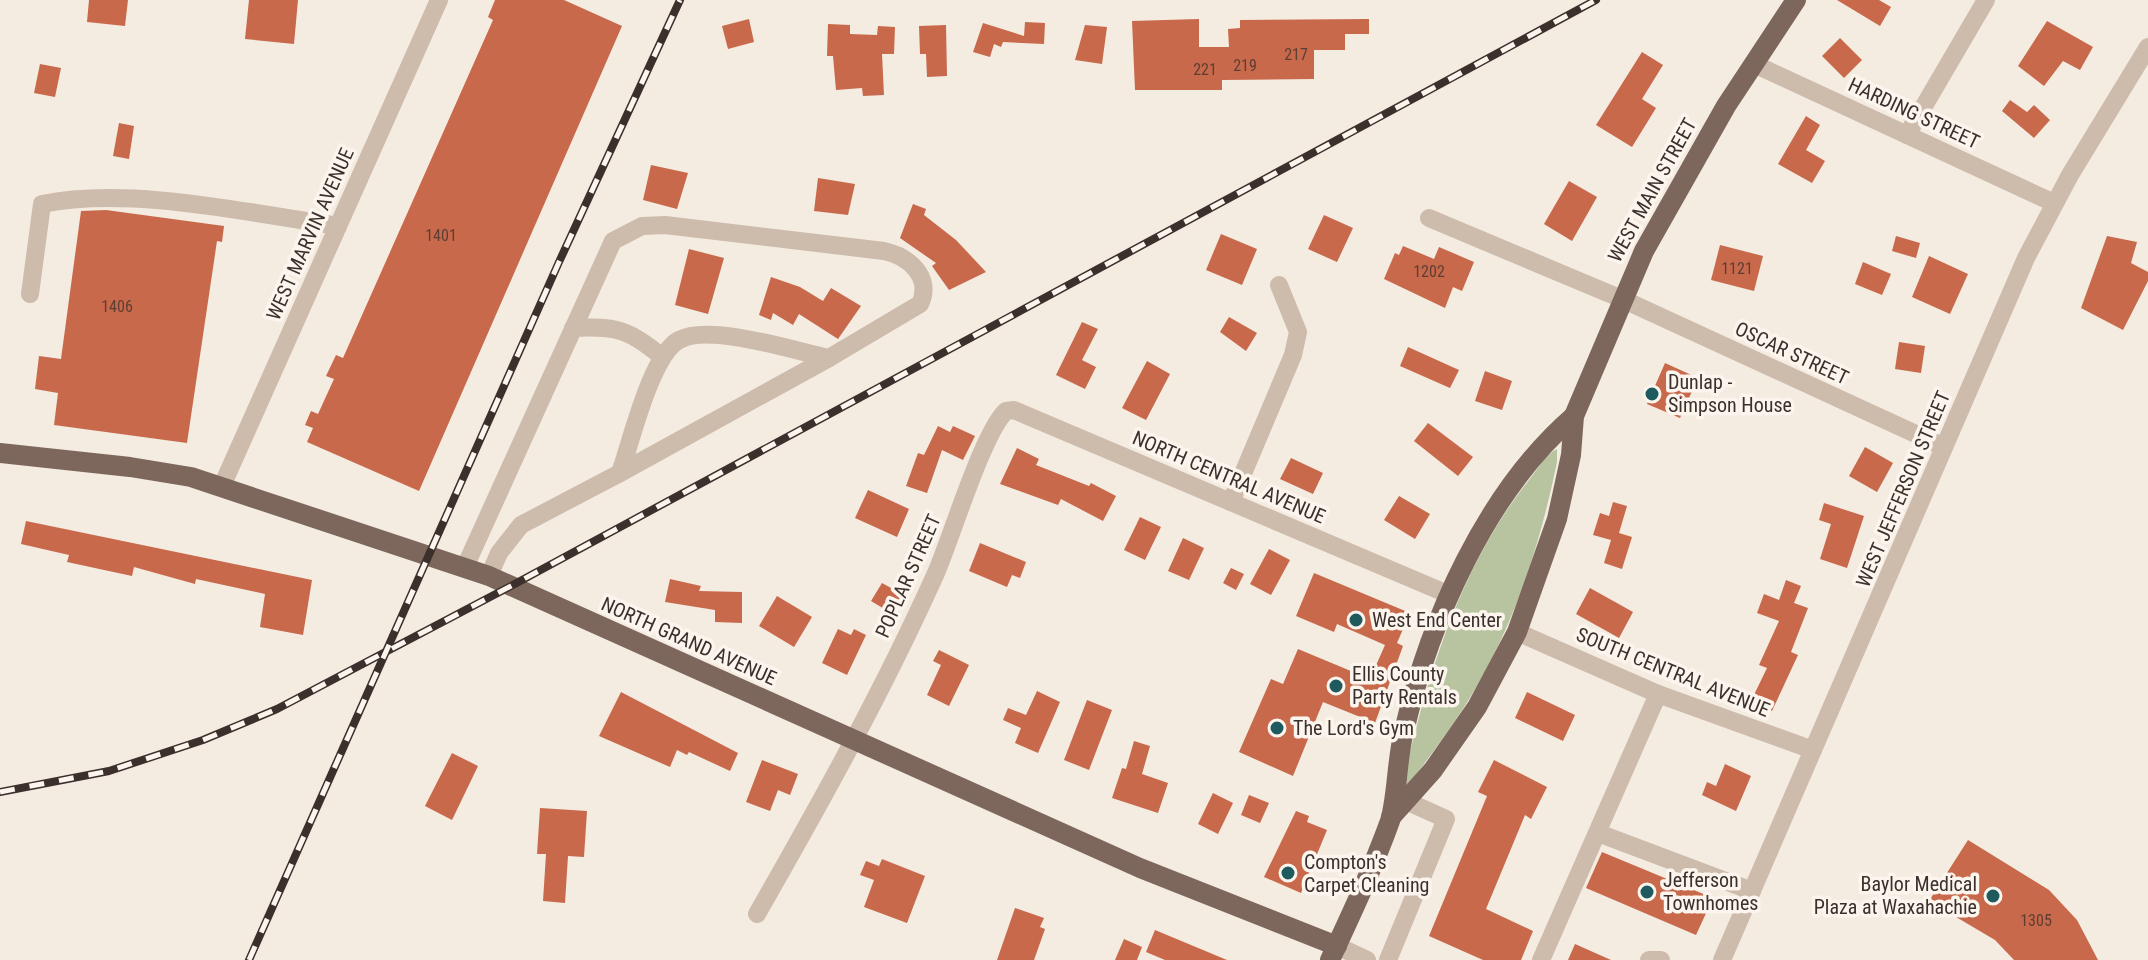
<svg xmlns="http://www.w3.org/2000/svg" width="2148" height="960" font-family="'Roboto Condensed',sans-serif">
  <rect width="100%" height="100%" fill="#f4ebe1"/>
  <path fill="#b8c4a0" d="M1557,449V462C1536,564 1503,658 1440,742C1429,757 1418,773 1406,786L1403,782C1428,674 1459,568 1529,480C1537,470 1546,454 1557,449Z"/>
  <g fill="#c8694b">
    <polygon points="89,0 128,0 125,26 87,22"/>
    <polygon points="249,0 298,0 294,44 245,39"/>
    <polygon points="495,0 564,0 622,26 419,491 307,442 313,428 305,425 311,411 318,414 334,379 326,376 336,355 343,358 493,20 488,17"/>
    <polygon points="1837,0 1879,0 1891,7 1880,26"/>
    <polygon points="749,19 754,42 728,49 722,26"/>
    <polygon points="1199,19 1199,47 1229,47 1228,29 1240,28 1240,20 1369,19 1369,34 1345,34 1345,50 1314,50 1314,79 1222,80 1222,90 1135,90 1132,21"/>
    <polygon points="2047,21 2093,47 2080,70 2063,61 2044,86 2018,66"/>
    <polygon points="1025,22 1045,23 1044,44 1003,42 1001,47 994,44 990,57 973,52 983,23 1024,36"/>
    <polygon points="828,24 850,25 850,34 877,35 878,26 895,27 894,54 882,54 884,95 863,96 862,88 836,90 833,56 827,56"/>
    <polygon points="946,25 947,76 927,77 926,54 920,54 919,26"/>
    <polygon points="1085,25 1107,27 1102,64 1075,60"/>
    <polygon points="1840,38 1862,60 1844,78 1822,56"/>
    <polygon points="1642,52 1663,65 1642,99 1656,108 1632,147 1596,125"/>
    <polygon points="40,64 61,68 55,97 34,93"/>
    <polygon points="2010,100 2027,112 2034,105 2050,120 2034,138 2002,111"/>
    <polygon points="1806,116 1820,125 1806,150 1825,161 1812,183 1778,164"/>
    <polygon points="119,123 134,126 129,159 113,156"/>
    <polygon points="651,165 688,173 677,209 643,200"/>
    <polygon points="818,178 855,184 848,215 814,211"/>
    <polygon points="1569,181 1597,197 1572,241 1544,224"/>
    <polygon points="913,204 926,209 924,215 956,240 986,272 949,290 932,266 936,263 900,238"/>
    <polygon points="106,210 224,226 222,242 217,241 187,443 54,425 58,393 35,389 39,356 61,359 81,211"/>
    <polygon points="1324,215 1353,228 1337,262 1308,249"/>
    <polygon points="1221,234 1257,249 1242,285 1206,270"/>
    <polygon points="1896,236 1920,243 1916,258 1892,251"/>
    <polygon points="2107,236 2137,242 2131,263 2148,272 2148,281 2123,330 2081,308"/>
    <polygon points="1720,245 1763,256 1754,291 1711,280"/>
    <polygon points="1403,246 1434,259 1439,247 1474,262 1462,291 1453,287 1445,308 1384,279 1395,253 1399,255"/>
    <polygon points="689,249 724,258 708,314 675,305"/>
    <polygon points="1929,256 1968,274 1950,314 1912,297"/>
    <polygon points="1863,262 1891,274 1882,295 1855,284"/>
    <polygon points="771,277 800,287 823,301 831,288 861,306 838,339 799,314 793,325 773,313 771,320 759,315"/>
    <polygon points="1229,317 1257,333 1246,351 1220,332"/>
    <polygon points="1082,322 1098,329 1082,360 1096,367 1085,389 1056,375"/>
    <polygon points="1899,342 1925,346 1921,373 1895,369"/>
    <polygon points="1408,347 1459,370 1450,388 1400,366"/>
    <polygon points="1147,361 1170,374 1146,420 1122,408"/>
    <polygon points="1665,363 1698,378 1680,418 1647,404"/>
    <polygon points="1485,371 1512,381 1502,410 1475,401"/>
    <polygon points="1428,423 1473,457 1458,476 1414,441"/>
    <polygon points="938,426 950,432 953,426 975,436 963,460 942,450 927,493 906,486 918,453 924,455"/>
    <polygon points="1865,447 1893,463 1877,492 1849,476"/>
    <polygon points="1017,448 1039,459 1036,465 1089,486 1091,483 1116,496 1103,521 1061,499 1058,505 1000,484"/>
    <polygon points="1291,458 1323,473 1313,494 1280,479"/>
    <polygon points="868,490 909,509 897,537 855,518"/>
    <polygon points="1399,496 1430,514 1415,539 1384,520"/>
    <polygon points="1613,502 1627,506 1619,533 1632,537 1622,569 1604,563 1611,540 1593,535 1600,513 1609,516"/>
    <polygon points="1824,503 1864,516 1847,568 1820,559 1831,524 1819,520"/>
    <polygon points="1140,517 1161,527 1145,560 1124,550"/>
    <polygon points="26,521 312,580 303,635 260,627 265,594 196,579 195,584 134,567 132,576 67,562 69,555 21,544"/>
    <polygon points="1183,538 1204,548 1189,580 1168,571"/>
    <polygon points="980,543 1026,562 1020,578 1012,575 1007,587 969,571"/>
    <polygon points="1269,549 1290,560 1271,595 1250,584"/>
    <polygon points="1231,568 1244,574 1236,590 1223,583"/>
    <polygon points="1314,573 1410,613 1397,643 1403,646 1375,723 1323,702 1293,776 1239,752 1271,679 1283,684 1298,649 1370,679 1385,645 1337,624 1334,632 1296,616"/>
    <polygon points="670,579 701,586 699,591 742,592 742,623 715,622 715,610 665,602"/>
    <polygon points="1786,580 1801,586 1794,603 1808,608 1791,652 1798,655 1772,711 1751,701 1767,668 1759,665 1779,621 1757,613 1764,594 1779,600"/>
    <polygon points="882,583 902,594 891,613 871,601"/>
    <polygon points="1590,588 1633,612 1619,638 1576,614"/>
    <polygon points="777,596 812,617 794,647 759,626"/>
    <polygon points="838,629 851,635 854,629 866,635 847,675 822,663"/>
    <polygon points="939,650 969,665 949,706 927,695 941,665 933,661"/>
    <polygon points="1037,691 1060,702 1038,753 1015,743 1021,728 1003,720 1008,708 1026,715"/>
    <polygon points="621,692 738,753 730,771 689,752 687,755 677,750 670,767 599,736"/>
    <polygon points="1527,692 1575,715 1563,741 1515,718"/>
    <polygon points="1087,700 1112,710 1089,770 1064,760"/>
    <polygon points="1134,741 1150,746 1142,774 1168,783 1158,813 1112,798 1122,768 1126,769"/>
    <polygon points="452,753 478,766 452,820 425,806"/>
    <polygon points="762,760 798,774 790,795 778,790 770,811 746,802"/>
    <polygon points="1494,760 1547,787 1531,819 1525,815 1486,909 1533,931 1521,960 1483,960 1429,936 1487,796 1478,792"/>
    <polygon points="1725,764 1751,776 1736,811 1702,795 1707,782 1716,786"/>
    <polygon points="1213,793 1233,803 1218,834 1198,824"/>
    <polygon points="1249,795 1269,803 1260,823 1241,815"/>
    <polygon points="540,808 587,811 584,857 568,856 565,903 543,901 546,854 537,854"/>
    <polygon points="1296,811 1309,816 1307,822 1327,830 1301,893 1264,877"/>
    <polygon points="1968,840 2049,890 2077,920 2098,960 2014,960 1995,940 1929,901"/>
    <polygon points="1602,852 1713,898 1696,935 1586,888"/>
    <polygon points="882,859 925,876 907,923 864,907 874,880 860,875 866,861 879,866"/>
    <polygon points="1015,908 1044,918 1040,927 1045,929 1034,960 997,960"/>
    <polygon points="1155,930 1227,960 1165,960 1146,952"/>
    <polygon points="1124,939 1142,947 1137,960 1115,960"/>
    <polygon points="1575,944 1611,960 1568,960"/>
  </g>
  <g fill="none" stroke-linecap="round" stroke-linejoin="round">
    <g stroke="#cdbbac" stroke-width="18">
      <polyline points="1754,64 2054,203"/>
      <polyline points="1907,135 1986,0"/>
      <polyline points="1429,218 1622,299 1944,447"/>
      <path d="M30,294L42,204C130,186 248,213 338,226"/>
      <path d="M573,328C616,326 629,329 662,357"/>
      <polyline points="620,473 829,358"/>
      <polyline points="222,486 439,0"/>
      <polyline points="1231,502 1293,355 1298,332 1279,285"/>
      <path d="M465,567L613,241L642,226L665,225L884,251C908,256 933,277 920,304L829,358C794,351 710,323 679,340C651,355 631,442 620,473L521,525L499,553L489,576"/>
      <polyline points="1517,632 1658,694 1813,750"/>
      <polyline points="1606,836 1752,891"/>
      <path d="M757,914C821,802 883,691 936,573C951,539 983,432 1006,411L1014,410L1450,595"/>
      <polyline points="1337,946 1367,960"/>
      <polyline points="1388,960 1446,819 1406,801"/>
      <polyline points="1541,960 1658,694"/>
      <polyline points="1649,960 1661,960"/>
      <polyline points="1722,960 2026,258 2070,175 2148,47"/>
    </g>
    <g stroke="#7d675c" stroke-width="20">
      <polyline points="0,453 130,467 191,477 489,576 1140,868 1337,946"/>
      <polyline points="1391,817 1433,770 1477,707 1517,632 1557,519 1571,455 1574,416 1644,251 1726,106 1796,0"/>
      <path d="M1330,960C1351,915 1373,868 1390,821C1397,799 1397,757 1404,731C1430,620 1486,492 1574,416"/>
    </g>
    <defs>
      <g id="rail">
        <polyline points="0,792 109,771 203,740 277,709 511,586 1596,0"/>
        <polyline points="249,960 559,262 680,0"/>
      </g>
    </defs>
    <use href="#rail" stroke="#3b302b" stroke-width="8"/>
    <use href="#rail" stroke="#fbf5ee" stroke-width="5" stroke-dasharray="15" stroke-linecap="butt"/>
  </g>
  <g fill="#1f5a5e" stroke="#fbf5ee" stroke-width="3">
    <circle cx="1652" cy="394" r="8"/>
    <circle cx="1356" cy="620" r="8"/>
    <circle cx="1336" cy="686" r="8"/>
    <circle cx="1277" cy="728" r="8"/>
    <circle cx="1288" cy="873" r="8"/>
    <circle cx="1647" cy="892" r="8"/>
    <circle cx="1993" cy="896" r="8"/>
  </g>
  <g text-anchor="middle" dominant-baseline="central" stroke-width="7" stroke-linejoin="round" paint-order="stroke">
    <g font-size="16" fill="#5e3e33">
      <text x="1296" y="54">217</text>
      <text x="1245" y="65">219</text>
      <text x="1205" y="69">221</text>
      <text x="441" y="235">1401</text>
      <text x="1737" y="268">1121</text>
      <text x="1429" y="271">1202</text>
      <text x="117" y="306">1406</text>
      <text x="2036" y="920">1305</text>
    </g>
    <g font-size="20" fill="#3b302b" stroke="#fbf5ee">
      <text transform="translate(1914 113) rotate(25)">HARDING STREET</text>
      <text transform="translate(1652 190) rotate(-61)">WEST MAIN STREET</text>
      <text transform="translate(310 234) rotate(-66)">WEST MARVIN AVENUE</text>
      <text transform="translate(1792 353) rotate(25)">OSCAR STREET</text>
      <text transform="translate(1229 477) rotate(23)">NORTH CENTRAL AVENUE</text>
      <text transform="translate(1903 489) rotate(-67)">WEST JEFFERSON STREET</text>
      <text transform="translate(908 576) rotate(-66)">POPLAR STREET</text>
      <text transform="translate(689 641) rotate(24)">NORTH GRAND AVENUE</text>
      <text transform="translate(1673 672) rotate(22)">SOUTH CENTRAL AVENUE</text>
    </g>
    <g font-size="20" fill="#3b302b" stroke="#fbf5ee" text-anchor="start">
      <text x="1668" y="382">Dunlap -<tspan x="1668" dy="23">Simpson House</tspan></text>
      <text x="1372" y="620">West End Center</text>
      <text x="1352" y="674">Ellis County<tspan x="1352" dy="23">Party Rentals</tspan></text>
      <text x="1293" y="728">The Lord's Gym</text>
      <text x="1304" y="862">Compton's<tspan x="1304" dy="23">Carpet Cleaning</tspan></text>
      <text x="1663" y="880">Jefferson<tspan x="1663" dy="23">Townhomes</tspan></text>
      <text x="1977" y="884" text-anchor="end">Baylor Medical<tspan x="1977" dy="23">Plaza at Waxahachie</tspan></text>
    </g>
  </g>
</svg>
